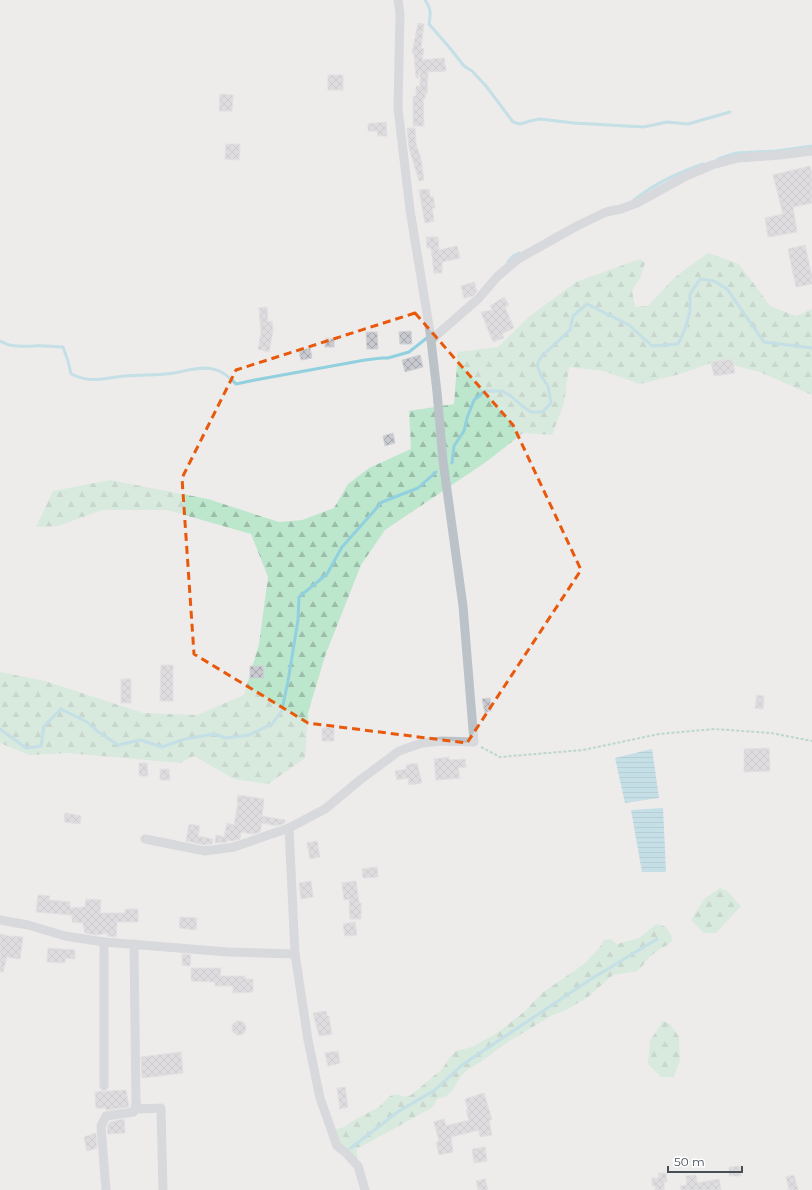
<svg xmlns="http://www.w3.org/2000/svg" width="812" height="1190" font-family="Montserrat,sans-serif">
  <defs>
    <pattern id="forest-firs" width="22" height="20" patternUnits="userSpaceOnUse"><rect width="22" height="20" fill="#bde7cd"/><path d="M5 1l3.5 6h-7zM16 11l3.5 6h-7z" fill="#9bbda9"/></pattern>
    <pattern id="water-rules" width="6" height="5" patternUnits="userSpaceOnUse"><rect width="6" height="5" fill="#90d0df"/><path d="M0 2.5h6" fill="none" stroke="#77abb8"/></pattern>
    <pattern id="building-cross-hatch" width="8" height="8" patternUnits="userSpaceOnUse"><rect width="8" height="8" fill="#c9cacf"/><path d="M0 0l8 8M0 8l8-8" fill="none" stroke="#a5a6ab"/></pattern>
  </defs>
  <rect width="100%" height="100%" fill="#eeebeb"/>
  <g fill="url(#forest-firs)">
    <polygon points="708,253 739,264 770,306 796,316 812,309 812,395 760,372 716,361 680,374 640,384 604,371 569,367 564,403 552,435 523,433 486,462 385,530 361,565 325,656 308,713 305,758 268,784 234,779 194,756 180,763 68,753 29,755 0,743 0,672 45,681 143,713 197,715 244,695 259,644 268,577 251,534 167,510 102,510 58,526 36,527 53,491 110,480 208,499 279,522 302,520 334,508 348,484 369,468 411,449 409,411 454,404 458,352 498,347 530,316 576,282 640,259 645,263 640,278 632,291 635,307 648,306 674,278"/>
    <polygon points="720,888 726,890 741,906 716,933 704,933 691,920 704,899"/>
    <polygon points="658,924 666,927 673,939 668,945 661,948 648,958 643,965 637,971 613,975 588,997 566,1010 551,1016 508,1042 482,1061 467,1070 461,1076 452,1091 445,1097 437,1099 433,1107 357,1149 358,1166 331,1131 344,1127 358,1118 379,1107 390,1096 397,1094 404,1097 411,1095 442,1069 451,1056 456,1051 472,1047 500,1031 525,1011 542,993 584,964 600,947 604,940 611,939 617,944 639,938 654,926"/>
    <polygon points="663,1021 670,1024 679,1037 680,1061 673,1077 661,1077 648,1064 650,1041"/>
  </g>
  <g fill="url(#water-rules)">
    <polygon points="652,749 659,798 625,803 615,758"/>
    <polygon points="663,808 666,872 642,872 631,810"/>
  </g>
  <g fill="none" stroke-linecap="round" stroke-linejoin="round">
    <g stroke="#90d0df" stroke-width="3">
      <path d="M425,0C431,9 431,14 429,24L449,47L464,66L472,71L486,86L513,122L520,124L530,121L540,119L574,123L644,127L667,122L688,124L730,112"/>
      <polyline points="718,159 736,153 776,151 812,146"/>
      <path d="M634,200C654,184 680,172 703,164"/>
      <polyline points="508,262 513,256 519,253"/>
      <path d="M0,341C13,348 20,346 34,346C44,345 53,347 63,347L68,361L71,374C93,384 102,378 125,376C141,374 158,376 174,373C186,371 200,366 213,369C223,371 230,378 236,384L255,380L365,360L382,358H388L409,352L428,337"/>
      <polyline points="452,463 454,446 464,431 467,418 474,400 485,391 502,391 511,396 521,405 531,412 543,412 551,403 548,386 541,376 537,365 541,357 570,330 573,316 587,304 629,325 652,346 678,344 685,329 690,311 690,294 700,279 714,281 727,289 764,342 812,348"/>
      <polyline points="0,729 26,748 41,746 44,726 61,709 87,722 97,731 118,745 141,740 162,747 185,739 214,734 226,738 249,735 272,724 282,710 288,681 298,620 299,597 327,574 342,547 382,502 418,488 436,472"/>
      <polyline points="351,1148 399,1111 435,1090 462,1065 588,981 657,939"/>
    </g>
  </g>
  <g fill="url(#building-cross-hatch)" stroke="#d0d2d6">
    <polygon points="418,23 424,24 421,48 424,49 422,60 444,58 446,71 428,72 427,94 425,94 425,99 423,99 424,126 413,126 413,96 416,96 416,86 420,86 420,69 418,78 416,78 414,54 412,53"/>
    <rect x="328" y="75" width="15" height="15"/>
    <polygon points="220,94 233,95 232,111 219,111"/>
    <polygon points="386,122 387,136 378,136 377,131 368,131 368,124"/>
    <polygon points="407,128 415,128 416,144 421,159 424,180 419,181 409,148"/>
    <polygon points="226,144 240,144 239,160 225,159"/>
    <polygon points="810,166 812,173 812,203 793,207 797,232 768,237 765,218 783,214 773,175"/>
    <polygon points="429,189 430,197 433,196 435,208 432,208 434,221 425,223 419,190"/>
    <polygon points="426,237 438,237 439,250 457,246 460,258 442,262 442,273 434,273 431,248 427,248"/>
    <polygon points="805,245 812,276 812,284 796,287 788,249"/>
    <polygon points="474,282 477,291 473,296 464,298 461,286"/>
    <polygon points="504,297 509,305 505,307 514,328 502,334 504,338 493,342 481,312 493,310 490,306"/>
    <polygon points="267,307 268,322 272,321 273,331 269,352 258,349 261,333 259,308"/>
    <polygon points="411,331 412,344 400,344 399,332"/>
    <polygon points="366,332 377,332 378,349 367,349"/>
    <rect x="325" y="338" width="9" height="9"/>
    <polygon points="310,348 312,358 301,360 299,351"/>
    <polygon points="420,355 423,367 405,372 402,360"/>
    <polygon points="732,359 735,373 714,376 711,362"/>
    <polygon points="393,433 395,443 385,446 383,436"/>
    <polygon points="161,665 173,665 173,701 160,701"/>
    <polygon points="250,666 263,666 264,678 250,678"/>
    <rect x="121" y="679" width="10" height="24"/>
    <polygon points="757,695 764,696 763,709 755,708"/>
    <polygon points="490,698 492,711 485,713 482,699"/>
    <polygon points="334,727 334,741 322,741 322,728"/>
    <polygon points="769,748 770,771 744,772 744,749"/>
    <polygon points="449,757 449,760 465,759 466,767 458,768 460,778 436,780 434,759"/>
    <polygon points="139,763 147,763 148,776 139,776"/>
    <polygon points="417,763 422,783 409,785 408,778 397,780 395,771 407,769 406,765"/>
    <polygon points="160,769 169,769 170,780 160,780"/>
    <polygon points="238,795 264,799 262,816 285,820 285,823 276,826 262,823 260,832 252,834 241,832 240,839 233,841 227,840 227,842 215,843 216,835 224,837 227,823 234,825 238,802 237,802"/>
    <polygon points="65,813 81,816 80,824 64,822"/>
    <polygon points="189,824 200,826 198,836 213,839 212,844 205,845 186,841"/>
    <polygon points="317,841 320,857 310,859 307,843"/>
    <polygon points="377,867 378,877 363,878 362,869"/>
    <polygon points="311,881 313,897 301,899 299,883"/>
    <polygon points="356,881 359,903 361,903 361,919 350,919 349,899 344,900 342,883"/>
    <polygon points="38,895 50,896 49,900 70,902 70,908 85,907 86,899 101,900 100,913 125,913 125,909 138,909 138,922 117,922 116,937 107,936 108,933 96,935 85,933 83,923 72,922 72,915 36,912"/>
    <polygon points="180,917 197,918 196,930 179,928"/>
    <polygon points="355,922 357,935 345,936 343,924"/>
    <polygon points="0,934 13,937 13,936 23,937 20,959 7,957 3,972 0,972"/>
    <polygon points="48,948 75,950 75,959 65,958 65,963 47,962"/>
    <polygon points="182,954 191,955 190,966 182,965"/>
    <polygon points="191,968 221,968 220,976 245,976 245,979 253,979 253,992 233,993 233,986 215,986 215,982 191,981"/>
    <polygon points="326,1011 327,1016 329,1016 332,1034 319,1036 313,1013"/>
    <circle cx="239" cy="1028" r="7"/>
    <polygon points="338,1051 340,1063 328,1066 325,1053"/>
    <polygon points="181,1052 183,1073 142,1078 141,1057"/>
    <polygon points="345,1087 348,1107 340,1109 337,1088"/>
    <polygon points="126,1090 129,1107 106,1110 106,1108 96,1108 95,1092"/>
    <polygon points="484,1093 492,1120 489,1120 492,1135 480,1137 479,1130 451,1137 453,1152 439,1155 436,1142 439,1141 434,1122 444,1119 446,1126 469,1120 466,1110 468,1110 465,1099"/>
    <polygon points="124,1119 125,1133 108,1134 107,1127 110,1122"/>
    <polygon points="96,1133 97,1148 87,1151 84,1137"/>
    <polygon points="485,1147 487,1161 474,1163 472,1149"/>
    <polygon points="741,1166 741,1176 729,1176 729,1167"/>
    <polygon points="658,1173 666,1173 667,1182 664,1182 664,1190 655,1190 655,1186 652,1186 652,1178 659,1178"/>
    <polygon points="696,1175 697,1183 719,1179 721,1190 681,1190 680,1186 687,1185 686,1176"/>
    <polygon points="794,1175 798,1190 789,1190 786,1177"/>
    <polygon points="485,1179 488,1190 478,1190 476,1181"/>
  </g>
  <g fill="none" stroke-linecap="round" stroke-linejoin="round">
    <polyline stroke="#7ac19d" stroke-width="2" stroke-dasharray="3 2" stroke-linecap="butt" points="481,747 500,757 583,750 659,734 714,729 771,733 812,741"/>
    <g stroke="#bbc3c9" stroke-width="9">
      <polyline points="431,340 478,299 497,277 518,259 577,226 606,212 621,209 637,203 686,176 712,165 738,158 781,155 812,151"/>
      <polyline points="145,839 205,851 234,847 289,828"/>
      <polyline points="0,920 28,925 65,936 104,942 228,952 295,954 289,828 325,809 360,780 399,751 422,743 442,741 474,742 463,606 443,461 437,392 430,332 410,210 398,108 400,13 398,0"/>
      <polyline points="104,942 104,1086"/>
      <polyline points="134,944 136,1104 140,1109 161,1108 163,1190"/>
      <polyline points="295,954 308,1040 320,1098 337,1146 345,1152 358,1166 365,1190"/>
      <polyline points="106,1190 101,1126 106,1116 134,1112 136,1104"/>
    </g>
  </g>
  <path d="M0 0H812V1190H0ZM415,313L513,425L581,570L467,743L308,723L194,654L182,478L236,370Z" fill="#eeebeb" fill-opacity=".55" fill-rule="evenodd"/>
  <path fill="none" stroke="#e8590c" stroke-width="3" stroke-dasharray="8 5" stroke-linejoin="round" d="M415,313L513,425L581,570L467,743L308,723L194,654L182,478L236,370Z"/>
  <path d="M668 1166v6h74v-6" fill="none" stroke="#464e56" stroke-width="2"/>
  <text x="674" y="1166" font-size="12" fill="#464e56" stroke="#ffffff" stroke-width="3" paint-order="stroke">50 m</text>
</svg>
